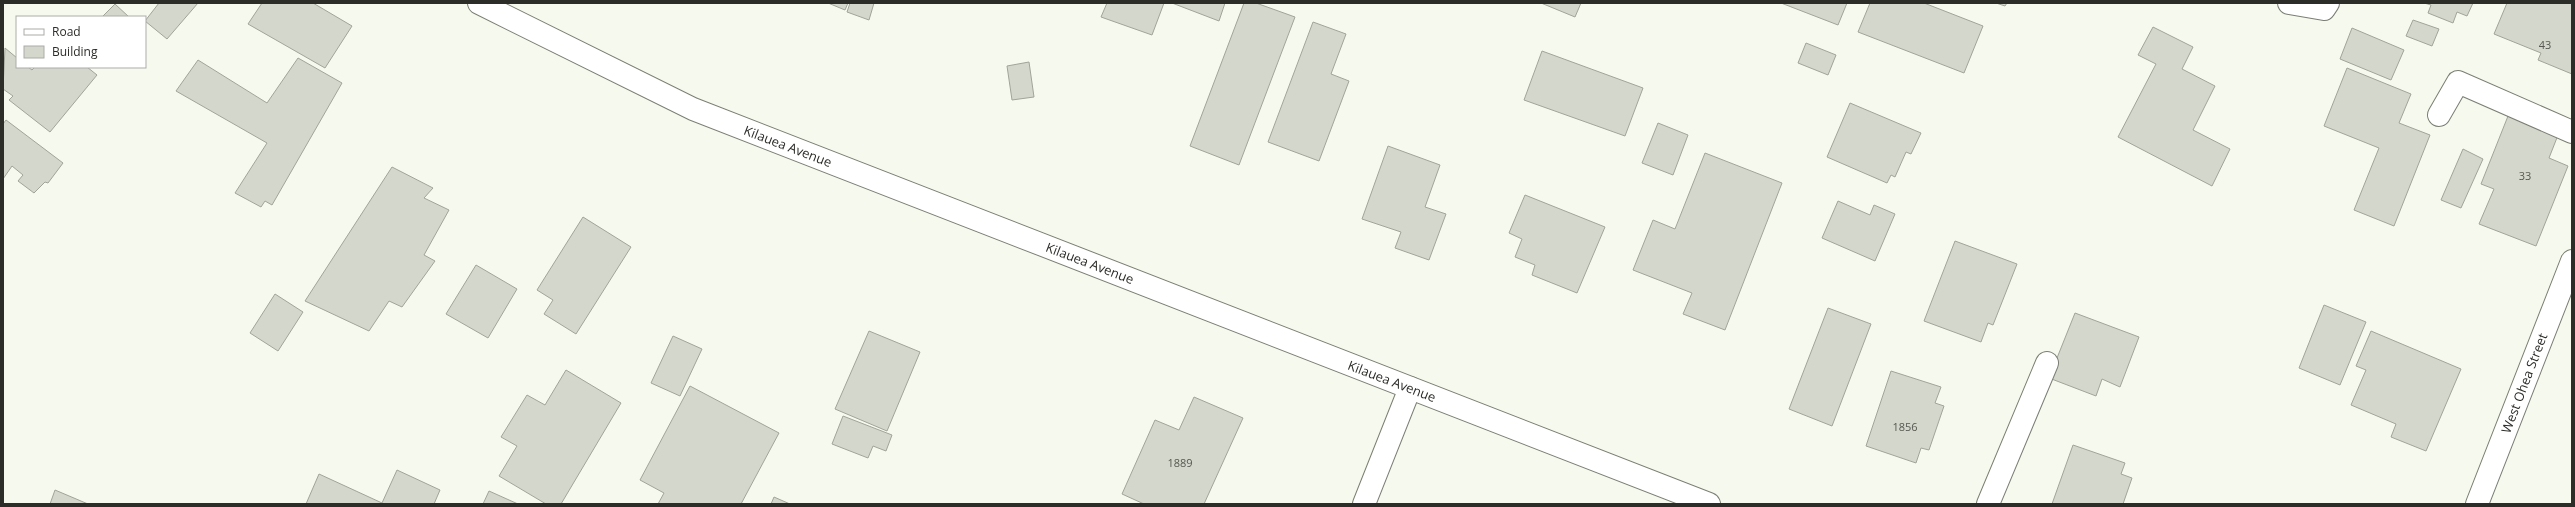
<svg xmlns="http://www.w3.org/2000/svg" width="2575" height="507" font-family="'Open Sans',sans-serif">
  <rect width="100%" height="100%" fill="#f6faee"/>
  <g fill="#d4d7cc" stroke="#a1a499">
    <polygon points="159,3 198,3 167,39 145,21"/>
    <polygon points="262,3 313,3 352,26 325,68 248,24"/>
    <polygon points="828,3 848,3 845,10"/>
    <polygon points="850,3 874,3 869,20 847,12"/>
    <polygon points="1107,3 1164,3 1152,35 1101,17"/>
    <polygon points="1172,3 1225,3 1219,21"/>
    <polygon points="1244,3 1256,3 1295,17 1239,165 1190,146"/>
    <polygon points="1541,3 1581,3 1575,17"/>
    <polygon points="1781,3 1847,3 1838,25"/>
    <polygon points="1870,3 1924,3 1983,26 1964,73 1858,32"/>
    <polygon points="1996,3 2007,3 2005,6"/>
    <polygon points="2424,3 2473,3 2467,16 2457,12 2453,23 2428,13 2431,5"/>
    <polygon points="2507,3 2572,3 2572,74 2538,60 2541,53 2494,34"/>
    <polygon points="115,4 129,17 102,17"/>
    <polygon points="2413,20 2439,29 2432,46 2406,36"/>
    <polygon points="1313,22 1346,34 1331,74 1349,81 1319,161 1268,142"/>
    <polygon points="2153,27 2193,47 2182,69 2215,86 2193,130 2230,149 2212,186 2118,137 2156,64 2138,55"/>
    <polygon points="2352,28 2404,50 2391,80 2340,59"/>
    <polygon points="1806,43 1836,55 1828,75 1798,63"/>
    <polygon points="5,48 17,58 17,67 28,67 32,70 35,67 87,67 97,75 50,132 9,100 13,96 3,89"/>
    <polygon points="1542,51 1643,88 1625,136 1524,100"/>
    <polygon points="298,58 342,83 272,205 265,201 261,207 235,193 267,143 176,91 198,60 267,103"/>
    <polygon points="1029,62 1034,97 1012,100 1007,66"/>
    <polygon points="2347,68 2411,94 2399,123 2430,135 2394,226 2354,210 2379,148 2324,126"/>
    <polygon points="1850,103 1921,133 1911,154 1906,152 1895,177 1891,175 1887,183 1827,157"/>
    <polygon points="2510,111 2560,130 2549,158 2568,166 2536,246 2479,224 2494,189 2481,184"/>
    <polygon points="6,120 63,163 48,183 45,182 34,193 18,181 23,175 12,166 3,179 3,124"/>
    <polygon points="1658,123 1688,135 1673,175 1642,163"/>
    <polygon points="1388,146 1440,165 1425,207 1446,214 1429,260 1395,248 1401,232 1362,219"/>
    <polygon points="2463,149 2483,159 2461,208 2441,200"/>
    <polygon points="1705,153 1782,183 1725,330 1683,314 1692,293 1633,270 1653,220 1675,229"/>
    <polygon points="392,167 433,188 424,198 449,210 424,255 435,261 402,307 389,301 369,331 305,301"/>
    <polygon points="1525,195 1605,227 1577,293 1532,275 1535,265 1515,257 1522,239 1509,233"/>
    <polygon points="1838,201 1870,215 1874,205 1895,214 1875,261 1822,238"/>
    <polygon points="583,217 631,247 576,334 544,314 553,300 537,290"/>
    <polygon points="1955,241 2017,264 1993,325 1988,323 1981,342 1924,321"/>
    <polygon points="476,265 517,289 488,338 446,314"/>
    <polygon points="275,294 303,312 278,351 250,333"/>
    <polygon points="2324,305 2366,322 2340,385 2299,368"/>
    <polygon points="1828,308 1871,324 1832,426 1789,409"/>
    <polygon points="2075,313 2139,337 2120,387 2102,379 2096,396 2049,378"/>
    <polygon points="869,331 920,352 887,431 835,409"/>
    <polygon points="2371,331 2461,369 2426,451 2391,437 2396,424 2351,405 2366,370 2356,366"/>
    <polygon points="673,336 702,349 680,396 651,383"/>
    <polygon points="566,370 621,403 561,504 546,504 499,476 517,446 501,437 527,395 545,405"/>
    <polygon points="1891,371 1941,387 1935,403 1944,406 1929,450 1921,448 1916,463 1866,446"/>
    <polygon points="690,386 779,433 741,504 658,504 664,493 640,480"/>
    <polygon points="1194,397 1243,418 1204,504 1144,504 1122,494 1155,420 1179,430"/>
    <polygon points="843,416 892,435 886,451 873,446 868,458 832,444"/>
    <polygon points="2073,445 2125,463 2121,474 2132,478 2123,504 2052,504"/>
    <polygon points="397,470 440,490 434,504 306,504 319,474 382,503"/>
    <polygon points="55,490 88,504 50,504"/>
    <polygon points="489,491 518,504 483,504"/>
    <polygon points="774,497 790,504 771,504"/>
  </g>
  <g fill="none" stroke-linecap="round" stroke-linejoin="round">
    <defs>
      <g id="minor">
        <polyline points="479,3 693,109 1709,504"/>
        <polyline points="2289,3 2324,9 2328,3"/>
        <polyline points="2439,115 2458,82 2572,132"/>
        <polyline points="1364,504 1410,388"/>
        <polyline points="1988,504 2047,363"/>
        <polyline points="2477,504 2572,261"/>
      </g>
    </defs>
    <use href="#minor" stroke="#7b7e73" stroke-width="24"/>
    <use href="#minor" stroke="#fff" stroke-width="22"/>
  </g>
  <g text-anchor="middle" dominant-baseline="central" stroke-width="3" stroke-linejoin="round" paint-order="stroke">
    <g font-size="11" fill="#565851">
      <text x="2545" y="44">43</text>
      <text x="2525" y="175">33</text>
      <text x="1905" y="426">1856</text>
      <text x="1180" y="462">1889</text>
    </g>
    <g font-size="13" fill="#2c2d28" stroke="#fff">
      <text transform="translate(788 146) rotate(21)">Kilauea Avenue</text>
      <text transform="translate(1090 263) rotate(21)">Kilauea Avenue</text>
      <text transform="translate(1392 381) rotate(21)">Kilauea Avenue</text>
      <text transform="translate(2524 383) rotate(-69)">West Ohea Street</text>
    </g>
  </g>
  <rect width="2575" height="507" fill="none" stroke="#2c2d28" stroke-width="8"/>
  <rect x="16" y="16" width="130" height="52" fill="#ffffff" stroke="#ababa9"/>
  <rect x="24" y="29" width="20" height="6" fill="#ffffff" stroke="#ababa9"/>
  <text x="52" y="36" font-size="12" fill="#2c2d28">Road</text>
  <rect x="24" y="46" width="20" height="12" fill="#d4d7cc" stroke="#ababa9"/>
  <text x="52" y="56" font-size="12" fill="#2c2d28">Building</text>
</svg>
